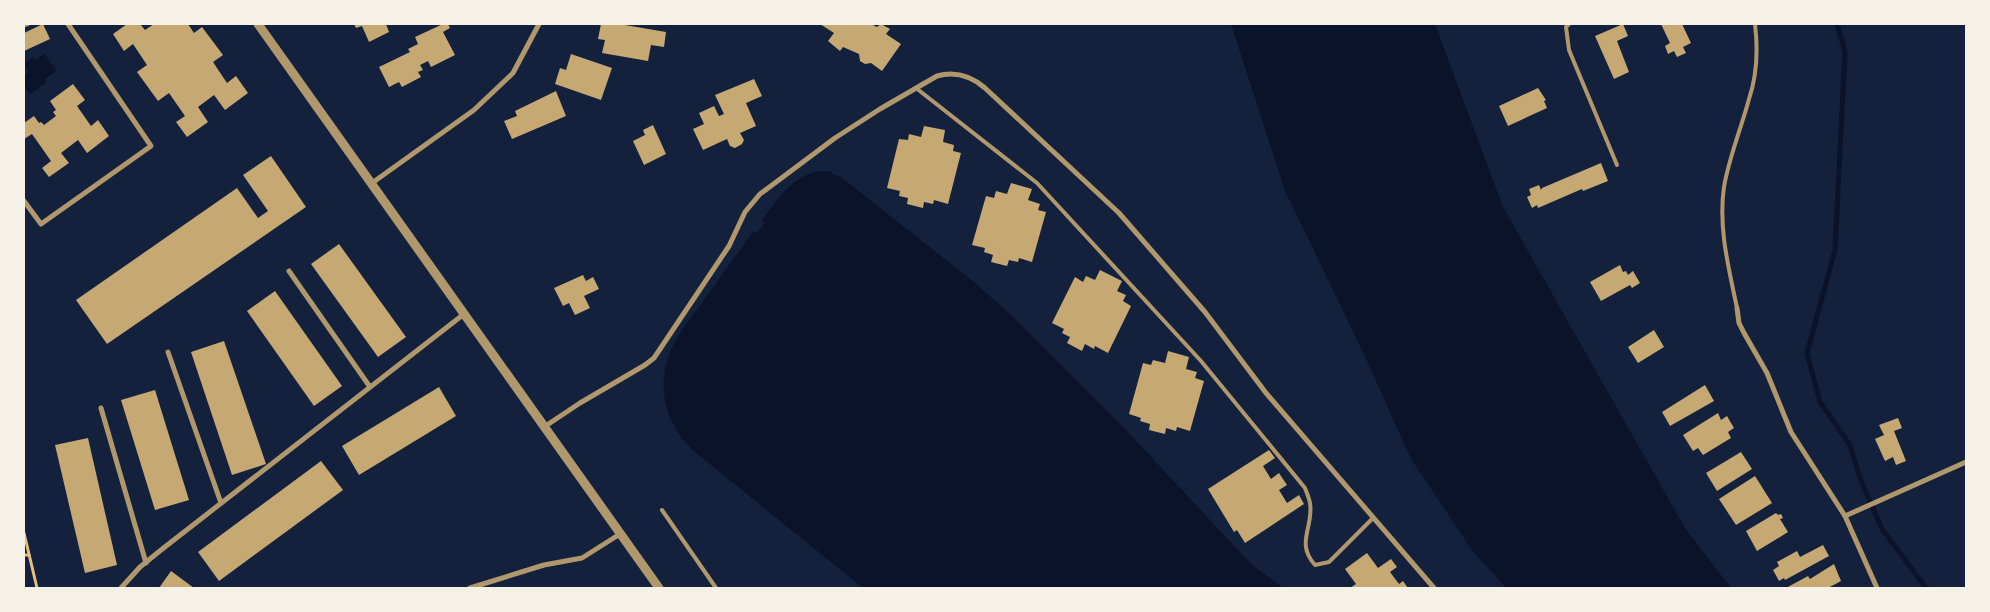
<svg xmlns="http://www.w3.org/2000/svg" width="1990" height="612" font-family="'Sofia Sans Condensed',sans-serif">
  <rect width="100%" height="100%" fill="#14213d"/>
  <g fill="#0b132b">
    <polygon points="1231,24 1435,24 1503,207 1685,528 1731,588 1506,588 1472,550 1411,459 1363,352 1285,191"/>
    <polygon points="44,53 57,71 45,79 47,82 30,94 24,85 24,76 29,72 24,65 33,57 36,60"/>
    <path d="M822,171H831L832,174L841,177L974,282L1010,314L1126,430L1252,565L1283,588H863L696,453C667,427 655,389 670,352C678,333 692,316 704,300C720,277 737,254 754,231L757,233L765,223L762,220C779,198 792,175 822,171Z"/>
  </g>
  <g fill="none" stroke-linecap="round" stroke-linejoin="round">
    <polyline stroke="#0b132b" stroke-width="5" points="1837,24 1845,52 1835,250 1807,353 1820,402 1850,445 1860,478 1882,529 1926,588"/>
  </g>
  <g fill="#c6a872">
    <polygon points="43,24 50,39 24,51 24,33"/>
    <polygon points="127,24 140,24 145,30 154,24 188,24 194,33 202,27 223,55 213,62 227,83 236,76 248,93 225,110 214,95 198,107 208,122 187,137 176,122 185,116 169,93 158,101 137,72 147,65 133,44 124,51 113,34"/>
    <polygon points="354,24 386,24 389,32 369,42 362,26 356,28"/>
    <polygon points="443,24 448,24 450,28 443,32 455,55 431,67 428,61 420,65 423,70 418,72 421,77 402,87 399,82 389,87 379,67 410,52 408,49 418,44 415,37"/>
    <polygon points="601,24 619,24 666,32 664,47 651,45 648,61 602,53 605,40 598,39"/>
    <polygon points="820,24 871,24 877,27 881,24 890,29 886,34 901,44 882,71 871,63 865,64 860,61 859,54 843,47 840,51 828,41 834,33"/>
    <polygon points="1623,24 1628,36 1617,41 1629,72 1614,79 1595,36"/>
    <polygon points="1661,24 1682,24 1691,43 1683,47 1686,53 1677,57 1674,51 1668,54 1665,46 1670,43"/>
    <polygon points="571,54 612,68 601,100 555,84 560,68 566,70"/>
    <polygon points="754,79 762,96 746,103 756,126 740,133 744,140 742,144 735,148 730,146 727,139 703,150 693,129 704,124 699,113 714,106 719,116 724,114 715,95"/>
    <polygon points="73,84 85,100 77,106 91,126 98,120 109,136 87,153 78,140 61,153 69,163 49,177 42,168 51,161 32,134 24,139 24,123 34,116 39,123 41,122 44,125 56,116 53,112 56,110 50,101"/>
    <polygon points="1538,88 1546,100 1544,101 1547,108 1508,126 1499,106"/>
    <polygon points="556,91 566,116 512,139 504,121 517,116 515,111"/>
    <polygon points="653,125 666,154 644,165 633,141 645,135 643,130"/>
    <polygon points="924,126 945,130 943,142 954,145 953,151 961,153 948,204 934,200 933,204 924,202 923,208 907,204 908,198 899,196 900,191 887,188 899,139 908,140 909,134 921,137"/>
    <polygon points="271,156 306,207 107,344 76,300 237,188 258,218 268,211 243,175"/>
    <polygon points="1601,163 1608,181 1583,191 1582,189 1538,208 1537,205 1532,208 1527,197 1531,195 1529,189 1539,185 1541,190 1542,188"/>
    <polygon points="1011,183 1032,189 1028,200 1040,204 1038,210 1046,212 1032,262 1019,258 1018,262 1009,260 1007,266 991,262 993,255 984,252 985,248 972,245 986,196 994,198 996,191 1007,194"/>
    <polygon points="339,244 406,337 378,357 311,264"/>
    <polygon points="1620,265 1623,272 1626,271 1628,275 1633,271 1640,283 1632,288 1630,285 1601,301 1590,282"/>
    <polygon points="1100,270 1122,281 1117,291 1126,295 1123,301 1131,306 1108,353 1095,346 1094,349 1085,344 1082,351 1067,343 1070,337 1062,333 1064,329 1052,323 1075,277 1083,282 1086,276 1095,280"/>
    <polygon points="583,275 586,281 593,277 599,289 584,296 590,308 575,315 569,303 563,306 554,288"/>
    <polygon points="275,291 342,386 314,406 247,311"/>
    <polygon points="1654,330 1664,347 1638,363 1628,347"/>
    <polygon points="224,341 266,464 232,475 191,352"/>
    <polygon points="1168,351 1189,357 1186,369 1197,372 1195,378 1204,381 1190,431 1177,427 1176,431 1166,428 1165,434 1149,430 1150,424 1140,421 1141,418 1129,414 1143,363 1151,365 1153,360 1165,363"/>
    <polygon points="1705,385 1714,401 1670,426 1662,412"/>
    <polygon points="439,387 456,416 359,475 342,446"/>
    <polygon points="155,390 189,500 155,510 121,400"/>
    <polygon points="1718,413 1721,420 1727,416 1734,428 1728,432 1731,438 1703,455 1698,448 1693,451 1683,435"/>
    <polygon points="1898,418 1902,428 1894,431 1906,461 1896,465 1893,457 1885,461 1875,439 1884,435 1879,425"/>
    <polygon points="88,438 117,565 85,573 55,445"/>
    <polygon points="1269,450 1275,458 1263,466 1271,479 1279,473 1287,485 1279,490 1287,503 1299,495 1304,504 1245,543 1237,530 1234,532 1208,489"/>
    <polygon points="1741,452 1752,469 1717,491 1706,473"/>
    <polygon points="321,461 343,490 219,581 198,552"/>
    <polygon points="1755,476 1772,503 1736,525 1719,499"/>
    <polygon points="1776,513 1778,515 1781,514 1783,518 1780,519 1788,532 1757,551 1746,531"/>
    <polygon points="1823,545 1829,556 1785,580 1784,578 1779,581 1773,570 1779,566 1777,562 1797,551 1800,557"/>
    <polygon points="1367,553 1378,568 1391,559 1397,567 1390,572 1399,584 1403,581 1408,588 1350,588 1356,584 1345,569"/>
    <polygon points="1834,564 1841,581 1828,588 1786,588 1808,576 1810,579"/>
    <polygon points="171,571 194,588 159,588"/>
  </g>
  <g fill="none" stroke-linecap="round" stroke-linejoin="round">
    <g stroke="#e5c07b" stroke-width="3">
      <polyline points="24,533 37,588"/>
      <polyline points="24,555 29,555"/>
    </g>
    <g stroke="#b1986c" stroke-width="4">
      <polyline points="1569,24 1566,27 1569,50 1617,165"/>
      <path d="M916,88L1037,183L1201,361L1305,488C1307,493 1309,498 1310,503C1314,527 1295,543 1315,565L1329,562L1373,518"/>
      <path d="M1737,308C1729,269 1718,228 1724,187C1729,157 1741,129 1749,99C1757,75 1758,49 1755,24"/>
      <polyline points="662,510 716,588"/>
    </g>
    <g stroke="#b1986c" stroke-width="5">
      <polyline points="24,25 27,24"/>
      <polyline points="372,183 474,110 513,73 539,24"/>
      <polyline points="24,201 41,224 151,146 68,24"/>
      <polyline points="289,271 370,387"/>
      <polyline points="1737,308 1739,323 1744,333 1767,373 1791,432 1845,516 1877,588"/>
      <polyline points="168,352 221,503"/>
      <polyline points="101,408 146,563"/>
      <path d="M544,427L580,403L645,365L654,358L729,246L745,212L760,194L835,138L880,109L937,76C955,71 971,76 985,88L1119,213L1205,312L1266,393L1434,588"/>
      <polyline points="1845,516 1966,462"/>
      <polyline points="121,588 140,567 161,550 464,314"/>
      <polyline points="470,588 544,565 582,558 620,534"/>
    </g>
    <polyline stroke="#b1986c" stroke-width="9" points="258,24 659,588"/>
  </g>
  <rect width="1990" height="612" fill="none" stroke="#f6f1e7" stroke-width="50"/>
</svg>
